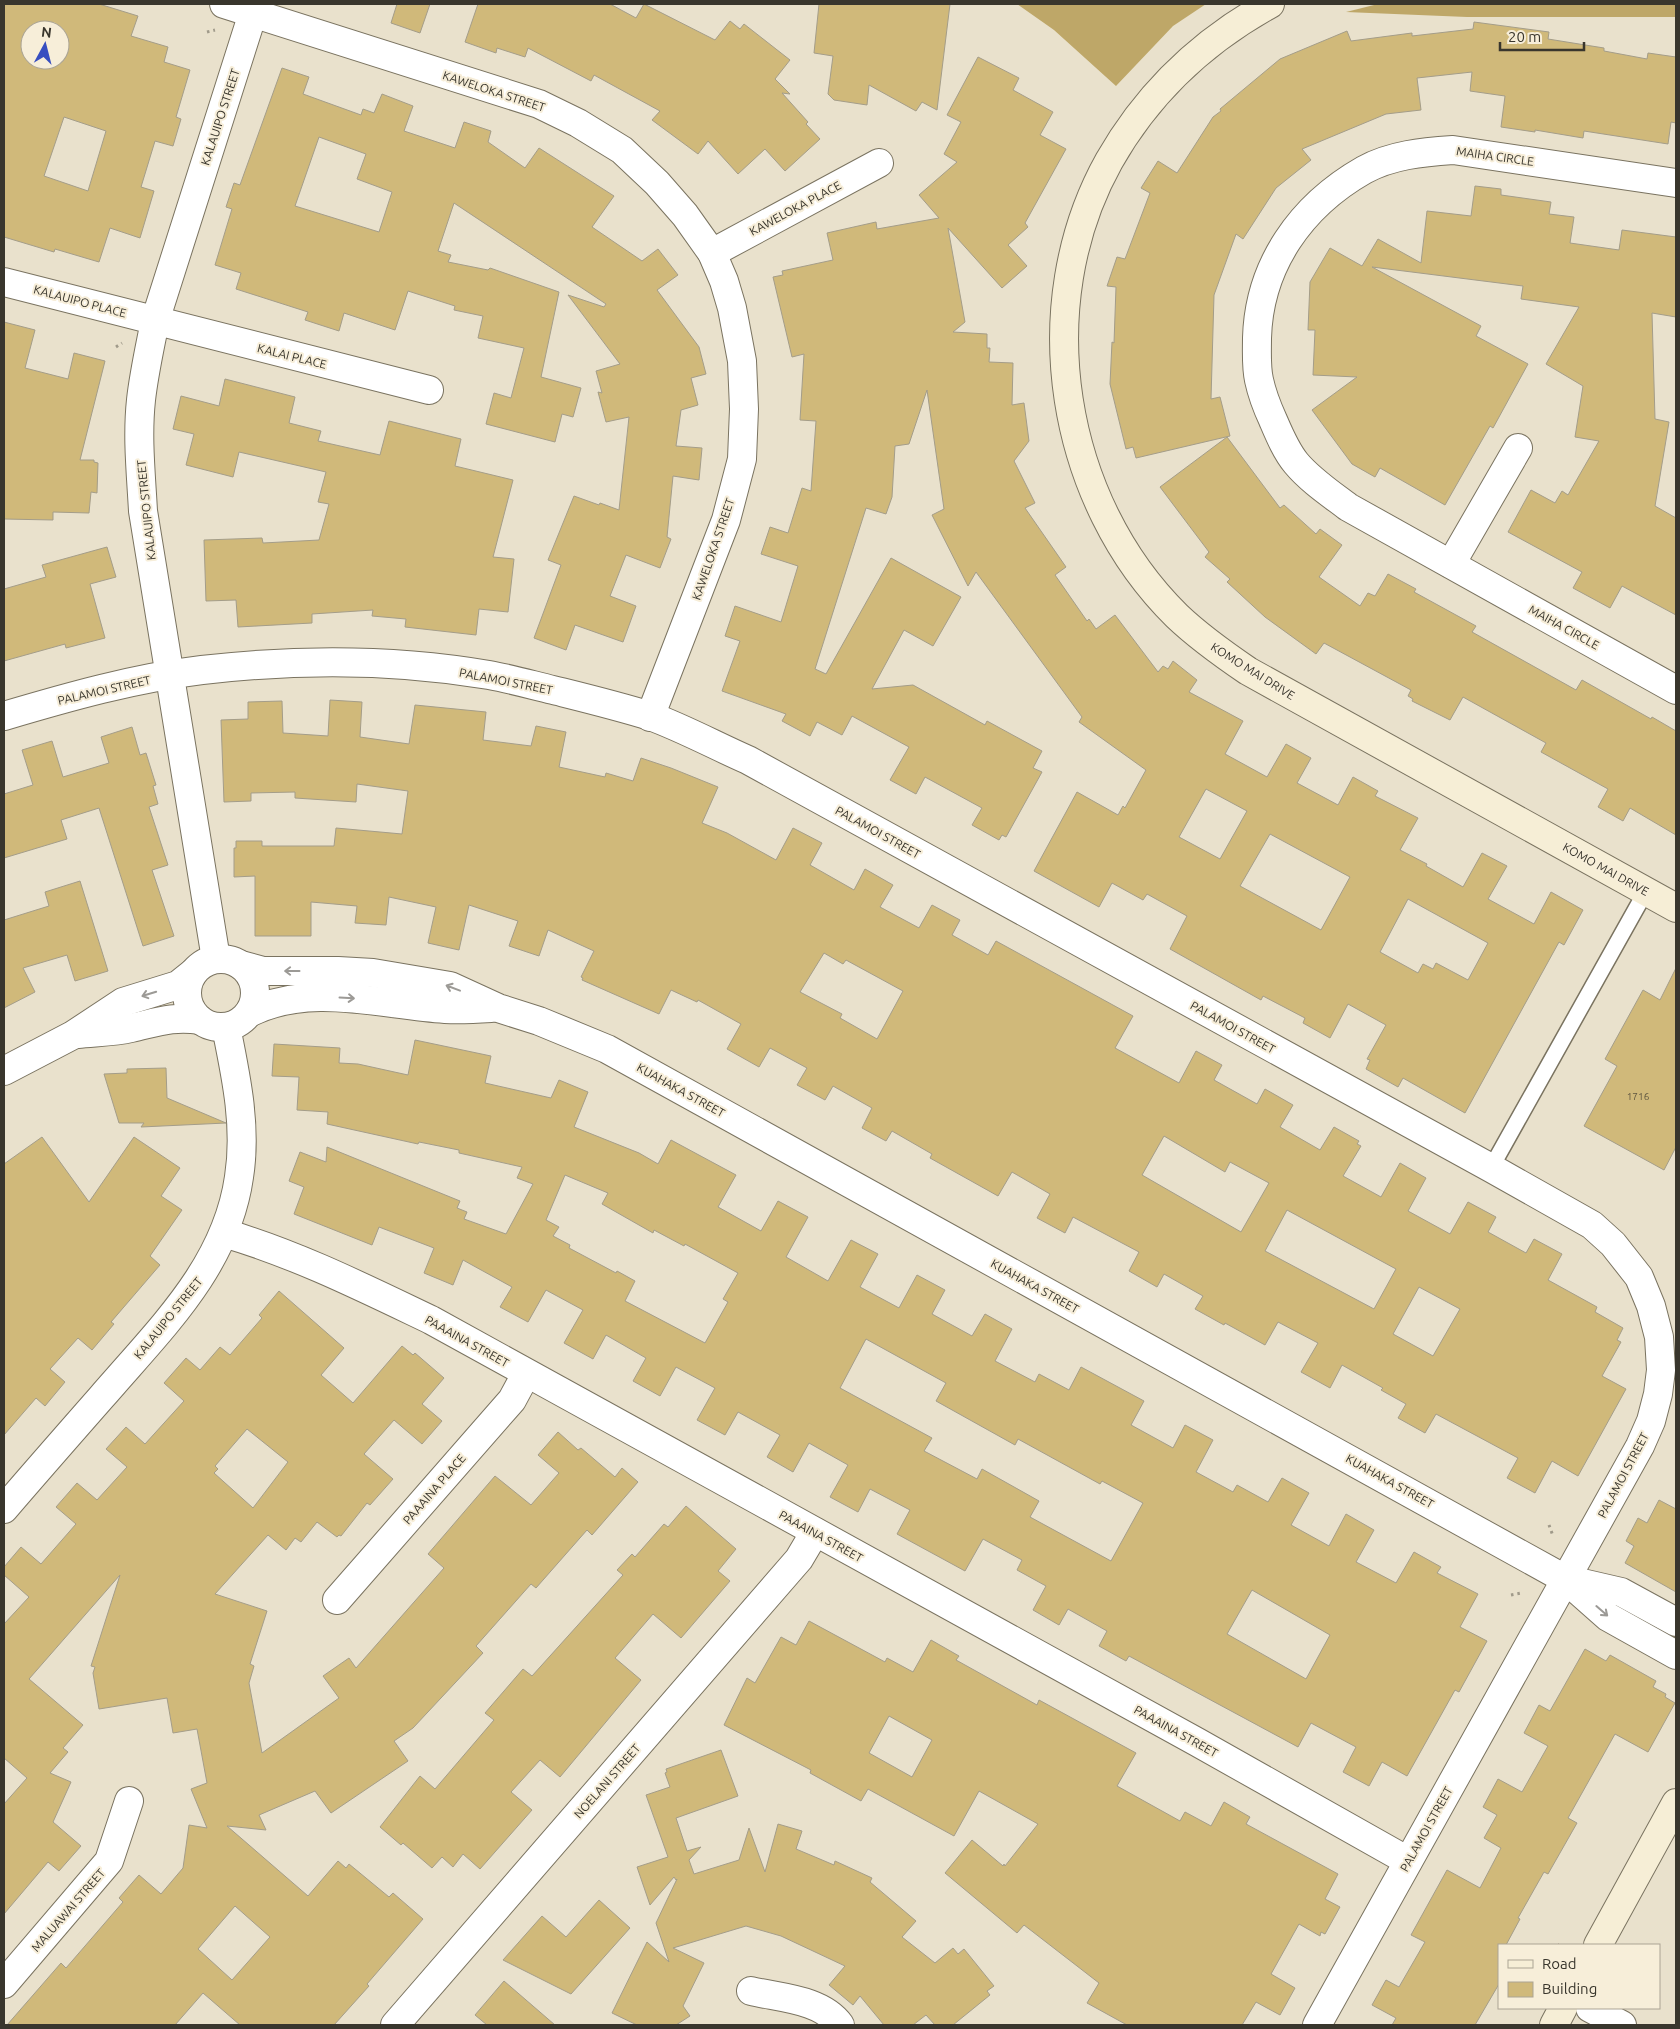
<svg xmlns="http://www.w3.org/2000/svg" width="1680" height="2029" font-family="Ubuntu,sans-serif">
  <rect width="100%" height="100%" fill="#e9e1cc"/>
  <g fill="#bea768">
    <polygon points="1017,4 1206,4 1173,26 1116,86 1054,30"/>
    <polygon points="1378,4 1676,4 1676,17 1467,17 1346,12"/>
  </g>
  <g fill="#d0b97a" stroke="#a49d89" fill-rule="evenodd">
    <path d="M4,4H99L138,16L131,36L168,47L164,62L190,70L176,117L181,119L173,146L155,141L141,187L154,191L140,238L110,228L99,262L55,249L54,252L4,237ZM30,30H60V60H30ZM64,117L106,131L88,191L44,176Z"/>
    <polygon points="397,4 430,4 420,33 391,23"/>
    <polygon points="478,4 610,4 636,18 644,4 715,40 730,21 740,29 744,24 790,60 775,79 790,94 782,93 808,122 806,124 820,139 785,171 765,149 738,174 708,141 698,154 652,120 660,111 594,75 591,81 528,48 525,57 497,48 496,53 465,42"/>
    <polygon points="819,4 950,4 937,110 922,102 916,111 869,85 867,105 834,100 828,94 833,56 814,53"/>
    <polygon points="1474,22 1549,32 1548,39 1604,48 1604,51 1647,59 1648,53 1676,57 1676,123 1671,122 1668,144 1584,131 1583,138 1535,130 1535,132 1501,127 1505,96 1470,91 1472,72 1417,78 1421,110 1386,114 1302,149 1311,160 1276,188 1243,239 1236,234 1214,295 1211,399 1220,397 1230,436 1136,458 1133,447 1126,449 1110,384 1112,342 1114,343 1116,287 1107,286 1117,257 1125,259 1150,193 1141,188 1158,161 1177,173 1213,117 1221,111 1220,109 1280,59 1347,31 1351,41 1412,33 1412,36 1473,29"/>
    <path d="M978,57L1019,78L1013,90L1053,112L1040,135L1066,149L1025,223L1028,227L1008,245L1027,266L1002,288L948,228L965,322L953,332L987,334V348H990L989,362L1013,363L1012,405L1024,403L1029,441L1014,461L1035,503L1025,508L1066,567L1055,575L1087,621L1089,619L1096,629L1115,615L1158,672L1163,666L1168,669L1173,661L1197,680L1189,692L1243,721L1225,754L1267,777L1286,744L1311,758L1297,783L1338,805L1353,777L1378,791L1375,796L1418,818L1400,850L1427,864L1426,866L1463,887L1482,853L1507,866L1488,899L1534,924L1551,892L1583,910L1564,945L1559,942L1465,1113L1403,1078L1398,1087L1366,1069L1370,1060L1367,1059L1386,1025L1348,1004L1330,1038L1303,1023L1305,1018L1263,996L1261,1000L1170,949L1187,916L1147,894L1143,900L1112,883L1099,907L1034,871L1077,792L1118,815L1123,806L1125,808L1146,770L1079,722L1082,717L976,572L968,586L932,515L944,509L927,390L909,444L895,446L892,497L886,514L866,508L815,669L826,674L891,558L961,597L933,646L904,630L872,689L913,685L985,725L987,721L1042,751L1033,768L1042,772L1006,837L1002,835L999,840L972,825L982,808L925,777L916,794L890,780L909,747L852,716L842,735L817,722L810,736L782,721L786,714L722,691L740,641L725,636L735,606L781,622L798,566L761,554L770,527L788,533L802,488L811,491L816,421L800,420L804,354L792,357L773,277L783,275L782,271L833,260L827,233L876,222L877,229L939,218L919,195L957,162L944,154L961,122L947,115ZM1206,789L1247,811L1220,859L1179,837ZM1270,834L1350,877L1321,930L1240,886ZM1408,899L1488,943L1468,980L1436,963L1433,969L1423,964L1418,973L1380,952Z"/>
    <path d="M282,68L309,77L303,94L361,115L363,109L374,113L382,94L413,106L404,131L455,148L464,122L491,131L488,142L525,168L539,148L614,196L592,227L642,261L658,249L678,275L657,290L699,347L706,374L691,378L698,405L681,410L676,446L702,448L699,480L673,476L667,537L671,539L660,568L626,555L610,596L636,606L623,642L575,625L566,650L534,638L561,565L548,560L574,496L599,505L600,503L619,510L629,417L606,422L598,392L602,393L596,371L620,364L568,295L604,307L606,304L454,203L438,251L451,255L448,262L488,270L490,268L559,292L541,377L581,388L573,417L562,414L555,442L486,424L494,393L511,398L524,348L478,338L483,316L454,310L455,306L408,291L395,330L344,313L339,331L305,320L308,312L236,289L241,273L215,265L232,209L226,207L234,183L240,185ZM319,137L366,154L357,179L392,192L379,232L295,206Z"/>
    <polygon points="1475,186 1501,189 1501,195 1551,202 1549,214 1574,217 1570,243 1619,250 1622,230 1676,237 1676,317 1652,313 1655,419 1669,422 1655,506 1676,518 1676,615 1622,586 1610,608 1573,588 1582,572 1508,532 1531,490 1555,503 1562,491 1568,495 1599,441 1575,437 1583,386 1546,364 1579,307 1521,299 1523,286 1372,267 1481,326 1476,336 1528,364 1493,428 1490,426 1445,505 1380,468 1375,477 1352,464 1312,410 1357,377 1313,375 1315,330 1308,330 1310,282 1330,248 1362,266 1378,239 1421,263 1427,211 1471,216"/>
    <polygon points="4,322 35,330 25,368 68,379 74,353 105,361 80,460 94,460 94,462 98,463 97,493 91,492 89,513 53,512 53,520 4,519"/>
    <polygon points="225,379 295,397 289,423 321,431 318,441 380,455 389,421 461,439 455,466 513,480 493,557 514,559 508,612 479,609 476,635 405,627 406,619 372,616 373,610 312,614 312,623 238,627 236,600 206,601 204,540 262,538 263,543 319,540 329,504 318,502 326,472 239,452 233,477 186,465 194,434 173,429 181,396 219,406"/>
    <polygon points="1227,437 1280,508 1284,505 1316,534 1320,529 1342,545 1319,577 1360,606 1368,593 1375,596 1388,574 1416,589 1414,592 1476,626 1472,632 1576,690 1582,680 1651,719 1652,717 1676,731 1676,835 1630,808 1623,821 1598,807 1608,789 1541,752 1546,743 1463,697 1450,720 1412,701 1413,699 1408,696 1411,690 1324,643 1316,654 1265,617 1227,582 1230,579 1205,557 1209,552 1160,487"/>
    <polygon points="107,547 116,577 90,584 105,638 66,648 65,644 4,661 4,589 46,577 42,565"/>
    <path d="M330,700L362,702L360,737L409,744L415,705L486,712L483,740L531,746L536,726L566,732L559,767L605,777L606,773L633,781L641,758L671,768L718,787L702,823L727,833L776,860L793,828L822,843L810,865L854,890L865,869L893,885L880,907L919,928L932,905L960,920L952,935L988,955L996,941L1133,1016L1115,1048L1179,1083L1196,1051L1222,1065L1214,1080L1257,1104L1265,1089L1293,1105L1280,1127L1320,1150L1334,1127L1359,1141L1357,1144L1361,1146L1343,1176L1381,1197L1400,1163L1426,1178L1408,1211L1450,1234L1468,1202L1496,1217L1488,1232L1526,1253L1534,1239L1562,1254L1548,1280L1597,1307L1595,1312L1623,1328L1617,1340L1621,1342L1602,1376L1626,1389L1578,1476L1552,1461L1535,1493L1507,1478L1518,1458L1436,1414L1425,1433L1398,1418L1406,1404L1381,1390L1383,1388L1342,1365L1330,1388L1301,1372L1318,1343L1278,1322L1265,1345L1225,1323L1224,1325L1195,1309L1203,1296L1164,1274L1157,1287L1129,1271L1139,1252L1073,1217L1065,1233L1037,1218L1050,1194L1012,1172L998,1196L930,1158L932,1154L892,1131L886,1141L862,1128L872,1108L833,1086L825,1100L797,1085L807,1068L770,1048L759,1067L727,1049L741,1024L698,1000L697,1002L671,990L659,1014L582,980L583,978L581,977L594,951L548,930L539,956L509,946L518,921L469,905L459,950L428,943L436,907L389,897L386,925L355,923L357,906L311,902V936H255V876L234,877V848H236V841H262V846H334L336,828L402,834L408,791L357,784L356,802L295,798V792L251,793V801L224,802L221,720L248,719V702L282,701L283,733L328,736ZM824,953L843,964L846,960L903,991L877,1039L840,1018L842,1014L800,992ZM1164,1136L1225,1172L1230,1162L1269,1183L1241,1232L1142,1175ZM1287,1210L1396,1269L1374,1309L1265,1251ZM1419,1287L1460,1309L1433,1356L1393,1334Z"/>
    <polygon points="132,727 140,755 146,753 156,785 153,786 158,804 149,807 168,865 152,870 174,936 143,946 99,808 61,820 67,839 4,858 4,794 33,785 22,750 52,741 63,777 109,763 101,737"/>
    <polygon points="80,881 108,971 75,981 67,955 23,968 35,992 4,1008 4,920 49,906 45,892"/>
    <polygon points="1676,968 1676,1147 1664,1170 1584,1126 1617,1066 1605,1059 1643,990 1660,1000"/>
    <path d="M415,1040L491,1056L485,1083L551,1098L559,1080L588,1092L574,1127L639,1153L658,1164L671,1140L736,1175L718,1207L761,1231L778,1201L808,1217L786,1257L828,1281L851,1240L878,1254L860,1287L899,1308L917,1275L945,1290L932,1314L972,1336L985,1314L1012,1329L995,1361L1035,1382L1039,1374L1069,1390L1081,1367L1144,1401L1131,1425L1173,1448L1185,1425L1213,1440L1196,1472L1233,1492L1237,1485L1268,1502L1282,1478L1309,1493L1291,1525L1329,1546L1346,1514L1374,1530L1356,1562L1396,1583L1414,1552L1441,1567L1437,1573L1478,1594L1460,1627L1487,1641L1459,1692L1455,1690L1407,1776L1382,1762L1369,1786L1343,1772L1356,1747L1311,1723L1298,1747L1129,1656L1126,1661L1099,1646L1107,1631L1068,1609L1059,1625L1033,1610L1046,1586L1017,1570L1022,1560L983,1539L965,1571L897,1534L910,1510L870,1489L858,1512L830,1497L848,1465L809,1443L793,1472L767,1457L780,1435L738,1412L725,1435L697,1420L715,1388L676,1367L660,1396L633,1381L646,1358L606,1335L593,1359L564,1343L583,1310L546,1290L528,1322L500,1307L512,1287L463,1260L453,1285L424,1273L434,1248L379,1227L372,1245L294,1214L304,1187L289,1181L300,1152L326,1162L327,1147L460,1201L457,1208L467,1212L464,1219L506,1234L533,1184L517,1178L522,1167L459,1153V1150L419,1142L418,1144L327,1124L328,1112L297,1110L299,1077L272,1076L274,1044L340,1048L339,1063L358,1064L408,1075ZM565,1175L608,1193L602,1204L653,1233L654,1230L684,1246L685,1244L738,1273L723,1299L728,1302L705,1343L625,1301L635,1281L617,1271L616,1273L569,1248L570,1245L553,1236L559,1227L546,1220ZM866,1339L946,1383L936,1401L1015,1445L1018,1439L1100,1484L1102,1481L1143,1503L1111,1561L1030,1517L1039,1501L982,1469L977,1479L924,1451L932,1438L840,1388ZM1252,1590L1330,1635L1306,1679L1227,1634Z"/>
    <polygon points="166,1068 167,1098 226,1123 141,1127 144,1123 119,1123 104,1074 127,1073 127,1069"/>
    <polygon points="42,1137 89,1202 134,1137 180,1168 161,1196 182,1210 150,1256 160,1265 111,1322 114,1324 92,1350 78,1338 50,1369 65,1382 45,1406 36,1398 4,1435 4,1164"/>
    <path d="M279,1291L344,1348L321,1375L353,1403L402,1346L413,1355L415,1353L444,1378L422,1404L442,1421L422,1444L394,1420L364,1454L393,1479L370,1505L367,1503L341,1536L339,1535L337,1537L317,1522L301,1542L295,1538L286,1550L268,1535L215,1594L267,1611L250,1664L254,1666L249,1683L262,1753L339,1698L323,1676L349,1658L356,1668L444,1568L428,1554L495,1476L531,1505L559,1473L538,1455L558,1432L578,1450L581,1448L615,1477L622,1468L638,1482L592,1535L587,1530L536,1588L531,1584L476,1646L483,1653L413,1728L394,1741L408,1761L331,1813L315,1791L259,1815L266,1830L227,1826L308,1896L338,1861L346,1868L349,1864L389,1897L393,1893L423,1919L367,1984L369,1986L334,2025H240L203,1993L175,2025H7L61,1963L66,1968L123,1902L119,1898L139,1875L161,1894L183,1868L189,1825L207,1828L191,1789L207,1783L197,1729L173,1733L167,1698L99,1709L93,1673L95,1667L91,1666L120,1575L29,1679L83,1725L63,1748L68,1752L50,1773L71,1782L53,1822L81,1846L59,1871L48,1862L4,1914V1804L27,1778L4,1758V1624L29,1597L4,1575V1567L21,1547L41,1564L76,1524L56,1507L77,1483L97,1500L127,1467L106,1449L126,1427L145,1444L184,1401L164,1383L186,1358L200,1370L220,1347L230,1355L262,1318L259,1315ZM247,1429L288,1462L253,1508L214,1473L218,1469L215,1466ZM235,1906L270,1937L232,1980L198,1949Z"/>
    <polygon points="1659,1500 1676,1509 1676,1592 1625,1563 1634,1546 1626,1541 1638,1518 1647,1523"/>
    <polygon points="686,1506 736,1549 718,1571 730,1581 681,1638 653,1614 615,1658 641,1680 560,1777 540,1760 511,1792 532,1810 480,1869 463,1854 453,1867 442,1857 432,1868 403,1843 401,1845 380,1827 420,1776 435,1789 494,1720 485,1713 523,1669 532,1676 623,1575 617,1570 632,1554 635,1557 664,1524 668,1527"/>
    <path d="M809,1621L885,1662L887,1658L913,1672L931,1640L959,1656L956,1660L1037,1705L1039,1700L1136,1753L1117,1786L1180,1821L1185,1812L1211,1826L1224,1802L1250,1817L1246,1824L1338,1874L1325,1899L1340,1907L1325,1934L1321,1932L1320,1936L1299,1924L1271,1974L1295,1988L1280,2015L1256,2002L1242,2025H1127L1087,2003L1099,1983L1024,1925L1017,1933L945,1873L972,1840L1003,1866L1004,1864L1005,1866L1038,1824L979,1791L954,1836L868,1789L861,1801L810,1773L811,1770L724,1725L747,1678L755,1683L781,1637L796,1645ZM889,1716L932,1740L912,1777L869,1753Z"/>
    <polygon points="1585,1649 1606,1661 1610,1655 1656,1681 1653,1687 1666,1694 1665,1697 1675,1703 1648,1752 1615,1734 1568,1818 1577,1823 1548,1874 1544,1872 1518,1918 1520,1919 1506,1945 1499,1945 1499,1984 1475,2025 1392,2025 1396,2018 1372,2005 1386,1980 1399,1987 1425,1942 1411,1935 1447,1870 1480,1888 1501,1848 1484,1838 1497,1815 1483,1807 1498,1779 1522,1792 1548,1746 1524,1733 1539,1705 1550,1711"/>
    <polygon points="721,1750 738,1796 676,1818 687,1851 701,1847 689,1860 694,1874 739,1860 749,1828 765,1872 778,1824 802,1831 796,1849 834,1865 835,1861 872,1878 870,1882 916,1921 902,1937 935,1963 953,1948 958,1954 964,1949 994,1986 987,1991 990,1995 953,2025 935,2025 926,2015 913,2025 884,2025 860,1996 853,2005 829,1985 845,1966 781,1936 746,1926 673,1948 704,1963 683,2006 690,2016 676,2025 637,2025 612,2013 647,1942 669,1962 656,1923 677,1879 676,1880 674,1877 650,1905 637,1867 668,1857 646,1795 670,1787 665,1773 667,1772 666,1769"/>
    <polygon points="599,1900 630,1928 571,1994 503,1960 542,1916 566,1937"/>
    <polygon points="504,1981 555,2025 487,2025 475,2015"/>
  </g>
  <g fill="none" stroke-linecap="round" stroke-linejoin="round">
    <defs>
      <polyline id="service" points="1491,1168 1646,891"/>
      <g id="minor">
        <polyline points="224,4 539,104 578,123 622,150 657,183 685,215 712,253 724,281 732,308 742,361 744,409 742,459 726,520 650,717"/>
        <path d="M1676,183L1453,150C1423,152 1391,155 1364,170C1301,206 1259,265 1257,338C1257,352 1256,367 1259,380C1262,394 1267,407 1273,420C1279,434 1286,451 1296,463C1310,480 1331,494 1348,507L1676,690"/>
        <polyline points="712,253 879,163"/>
        <polyline points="4,282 429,390"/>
        <polyline points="1451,564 1518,448"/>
        <path d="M4,716C68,697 135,678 202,670C297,659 395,659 489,675C511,679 532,685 553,690C585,698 618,706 650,716C683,728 716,746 748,760L1491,1168L1592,1225L1613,1244L1639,1277L1651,1306L1659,1337L1661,1370L1658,1394L1651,1421L1640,1446L1317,2025"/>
        <path d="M216,959L143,511C141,474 137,437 141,400C144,373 150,347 155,321L253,13"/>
        <path d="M224,1233C296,1254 364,1288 431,1320L1197,1742L1408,1861"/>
        <path d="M4,1509C40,1467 77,1425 113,1384C167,1322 227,1262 239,1177C247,1127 236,1076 226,1027"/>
        <polyline points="337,1600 512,1400 526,1374"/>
        <polyline points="4,1984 109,1861 129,1801"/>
        <path d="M751,1991C780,1998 821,1999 840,2025"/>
        <polyline points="1590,2008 1622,2025"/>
        <polyline points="395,2025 799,1559 815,1532"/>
      </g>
      <g id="tertiary">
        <circle cx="221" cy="993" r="34"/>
        <polyline points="241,965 263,971 338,971 373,973 450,986 498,1008 539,1021 607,1049 1565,1579 1608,1617 1676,1655"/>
        <path d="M249,1013C310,982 381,1005 445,1009C460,1010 476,1009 491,1008"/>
        <path d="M77,1034C95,1032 114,1032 131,1028C158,1022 173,1016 200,1020"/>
        <polyline points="4,1071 73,1035 123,1002 178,985 193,973"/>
        <polyline points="1569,1580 1621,1592 1676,1622"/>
      </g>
      <g id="secondary">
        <path d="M1270,4C1203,41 1147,94 1109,161C1028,306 1060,501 1177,616C1199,637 1223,654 1248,671L1676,908"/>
        <polyline points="1598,1945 1676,1803"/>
        <polyline points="1554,2025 1563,2008"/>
      </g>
    </defs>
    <use href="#service" stroke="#7a7360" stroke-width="18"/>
    <use href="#minor" stroke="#7a7360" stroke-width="30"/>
    <use href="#tertiary" stroke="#7a7360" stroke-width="30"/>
    <use href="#secondary" stroke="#7a7360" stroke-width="30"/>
    <g stroke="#a09a8a" stroke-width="3" stroke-dasharray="2.5 4" stroke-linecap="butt">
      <polyline points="207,32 215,30"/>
      <polyline points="116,347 122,343"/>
      <polyline points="1549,1525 1553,1536"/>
      <polyline points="1511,1595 1521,1593"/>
      <polyline points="1558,1945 1559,1945"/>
    </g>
    <use href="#service" stroke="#fff" stroke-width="15"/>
    <use href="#minor" stroke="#fff" stroke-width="28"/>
    <use href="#tertiary" stroke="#fff" stroke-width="28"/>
    <use href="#secondary" stroke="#f6eed6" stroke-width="28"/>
  </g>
  <defs><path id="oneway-shaft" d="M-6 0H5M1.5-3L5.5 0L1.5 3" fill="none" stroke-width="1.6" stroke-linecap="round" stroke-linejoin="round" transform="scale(1.25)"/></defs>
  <g stroke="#9c9a96">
    <use href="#oneway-shaft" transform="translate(292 971) rotate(180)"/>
    <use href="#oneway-shaft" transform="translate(453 988) rotate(-159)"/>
    <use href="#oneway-shaft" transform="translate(149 994) rotate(163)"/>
    <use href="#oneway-shaft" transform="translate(347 998) rotate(3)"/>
    <use href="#oneway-shaft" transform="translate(1602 1611) rotate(41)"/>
  </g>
  <g text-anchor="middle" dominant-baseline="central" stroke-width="4" stroke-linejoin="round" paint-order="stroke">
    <g font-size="10" fill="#5f5740">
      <text x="1638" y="1096">1716</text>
    </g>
    <g font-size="12" fill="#39362d" stroke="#f7eed9">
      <text transform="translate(494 91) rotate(18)">KAWELOKA STREET</text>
      <text transform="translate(220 117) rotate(-72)">KALAUIPO STREET</text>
      <text transform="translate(1495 156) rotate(8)">MAIHA CIRCLE</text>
      <text transform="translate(795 208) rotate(-28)">KAWELOKA PLACE</text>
      <text transform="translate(80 301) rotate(15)">KALAUIPO PLACE</text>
      <text transform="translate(292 356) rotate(14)">KALAI PLACE</text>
      <text transform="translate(146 510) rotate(-96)">KALAUIPO STREET</text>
      <text transform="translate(713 549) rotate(-71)">KAWELOKA STREET</text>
      <text transform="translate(1564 627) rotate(29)">MAIHA CIRCLE</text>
      <text transform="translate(1253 671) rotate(32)">KOMO MAI DRIVE</text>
      <text transform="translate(506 681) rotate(11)">PALAMOI STREET</text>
      <text transform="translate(104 690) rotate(-13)">PALAMOI STREET</text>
      <text transform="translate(878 832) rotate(29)">PALAMOI STREET</text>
      <text transform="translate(1606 869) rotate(29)">KOMO MAI DRIVE</text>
      <text transform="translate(1233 1027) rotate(29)">PALAMOI STREET</text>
      <text transform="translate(681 1090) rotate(29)">KUAHAKA STREET</text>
      <text transform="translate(1035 1286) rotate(29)">KUAHAKA STREET</text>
      <text transform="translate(168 1318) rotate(-51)">KALAUIPO STREET</text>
      <text transform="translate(467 1341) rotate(29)">PAAAINA STREET</text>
      <text transform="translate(1623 1475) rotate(-62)">PALAMOI STREET</text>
      <text transform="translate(1390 1481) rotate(29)">KUAHAKA STREET</text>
      <text transform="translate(434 1489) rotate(-49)">PAAAINA PLACE</text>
      <text transform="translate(821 1536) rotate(29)">PAAAINA STREET</text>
      <text transform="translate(1176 1731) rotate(29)">PAAAINA STREET</text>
      <text transform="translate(607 1781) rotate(-49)">NOELANI STREET</text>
      <text transform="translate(1426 1829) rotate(-61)">PALAMOI STREET</text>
      <text transform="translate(68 1910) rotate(-49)">MALUAWAI STREET</text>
    </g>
  </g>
  <rect width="1680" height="2029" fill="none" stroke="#39362d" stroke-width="10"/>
  <rect x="1498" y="1944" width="162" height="65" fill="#f7eed9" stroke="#aba494"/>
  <rect x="1508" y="1960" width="25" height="8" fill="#f6eed6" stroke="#aba494"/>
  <text x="1542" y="1969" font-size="15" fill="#39362d">Road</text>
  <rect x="1508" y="1982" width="25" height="15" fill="#d0b97a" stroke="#aba494"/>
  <text x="1542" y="1994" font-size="15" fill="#39362d">Building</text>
  <g transform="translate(45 45) rotate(7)"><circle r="24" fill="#f7eed9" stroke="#aba494"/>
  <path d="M0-4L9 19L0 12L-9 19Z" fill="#374ec0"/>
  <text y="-8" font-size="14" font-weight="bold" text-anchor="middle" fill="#39362d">N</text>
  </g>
  <path d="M1500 42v8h84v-8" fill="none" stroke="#39362d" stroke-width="2.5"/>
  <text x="1508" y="42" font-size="15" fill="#39362d" stroke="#f7eed9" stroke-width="4" paint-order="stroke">20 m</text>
</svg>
